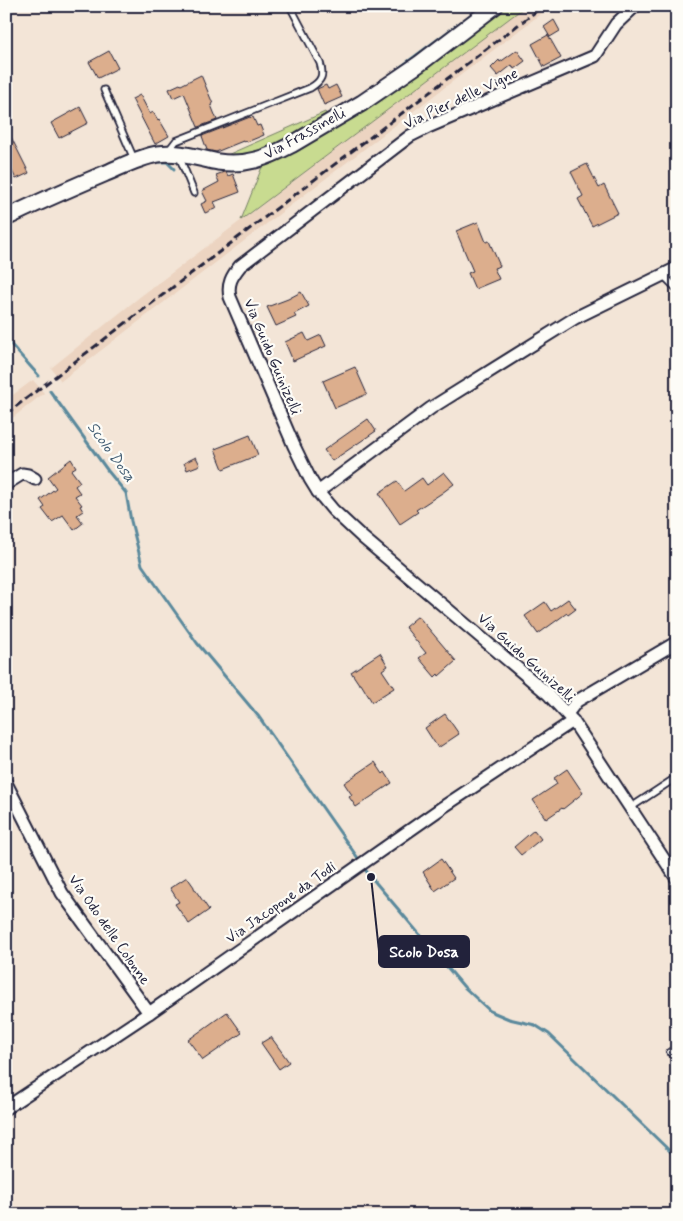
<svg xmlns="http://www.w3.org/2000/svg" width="683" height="1221" font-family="Mynerve,sans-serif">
  <rect width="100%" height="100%" fill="#f3e5d7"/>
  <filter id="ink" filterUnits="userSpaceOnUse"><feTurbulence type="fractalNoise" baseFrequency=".02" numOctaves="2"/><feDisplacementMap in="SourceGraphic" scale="10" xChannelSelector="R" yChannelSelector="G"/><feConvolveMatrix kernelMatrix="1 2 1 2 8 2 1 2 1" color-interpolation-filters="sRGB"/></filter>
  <g filter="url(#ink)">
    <g fill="#ecd4c1">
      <polygon points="526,6 551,6 61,381 51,368 141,296"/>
      <polygon points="33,380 44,393 6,423 6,400"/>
    </g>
    <g fill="#c8db90" stroke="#757e66">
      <polygon points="506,6 526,6 241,220 262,167 324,129 475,30"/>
      <polygon points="325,112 329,118 276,149 218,159"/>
    </g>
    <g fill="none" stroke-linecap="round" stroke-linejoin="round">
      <g stroke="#5a899c" stroke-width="3">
        <polyline points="398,69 480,8"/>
        <polyline points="157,162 167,162 174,169"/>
        <polyline points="102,167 108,164"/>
        <polyline points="6,339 39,376"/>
        <polyline points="50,391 108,471 126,493 131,521 142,565 197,643 259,717 360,861"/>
        <polyline points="363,867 371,877 464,987 490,1011 509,1019 535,1025 549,1034 677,1158"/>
      </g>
    </g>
    <g fill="#dcae8d" stroke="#22223b">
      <polygon points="554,20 560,31 550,37 544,27"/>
      <polygon points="548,35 561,58 544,67 532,44"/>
      <polygon points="517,50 525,61 514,69 512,65 498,76 491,68 499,60 500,62 503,60"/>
      <polygon points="109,51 118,68 98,78 89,62"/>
      <polygon points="201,75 213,104 211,105 217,120 198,127 184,93 173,98 169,89 180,84 181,85"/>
      <polygon points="326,85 328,89 336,85 342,97 324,105 317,89"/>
      <polygon points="140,95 150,114 153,112 158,120 159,119 169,136 155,144 132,99"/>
      <polygon points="80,107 88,123 59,138 51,123"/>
      <polygon points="250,117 251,118 253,117 257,126 260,125 264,135 247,142 247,141 243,142 243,141 216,152 207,150 202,136"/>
      <polygon points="6,127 29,173 16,179 6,159"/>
      <polygon points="587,164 599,188 604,185 618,213 592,226 578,199 583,196 571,172"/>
      <polygon points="224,172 226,172 228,176 233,174 240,192 214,202 217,208 205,213 201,204 207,201 202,191 219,182 216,175"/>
      <polygon points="478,222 486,242 489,241 500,266 494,268 499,279 475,289 468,273 473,271 456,231"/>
      <polygon points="301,292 309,306 294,314 296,317 276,326 267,307 288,299"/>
      <polygon points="304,333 308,341 321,335 326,346 293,361 285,342"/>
      <polygon points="355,367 367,394 335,408 323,381"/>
      <polygon points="368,419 376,431 332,461 324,450"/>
      <polygon points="250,435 258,455 223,469 215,449"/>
      <polygon points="196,457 200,465 187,470 184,463"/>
      <polygon points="71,459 76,467 71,470 80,482 75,486 80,493 75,496 82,505 80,506 83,511 77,515 83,523 74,530 63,515 52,522 42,509 45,507 40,500 56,488 48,477"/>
      <polygon points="444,472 454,484 442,493 416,510 418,512 400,524 379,493 397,481 404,491 422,478 427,485"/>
      <polygon points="568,599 576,609 568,615 567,613 538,634 525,616 545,602 551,611"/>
      <polygon points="418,616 456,661 439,676 438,674 435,677 419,658 426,653 405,627"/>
      <polygon points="380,653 388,666 382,670 394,688 372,702 361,684 359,684 351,672"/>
      <polygon points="445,714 459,734 438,748 425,728"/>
      <polygon points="375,762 383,774 385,772 392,783 356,807 349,797 352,795 344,783"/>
      <polygon points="567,769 583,793 563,809 562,808 546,819 533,800 557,784 554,778"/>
      <polygon points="534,830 541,839 521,855 514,847"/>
      <polygon points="441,859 454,878 435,891 423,872"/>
      <polygon points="187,877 194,887 194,888 209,910 189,924 175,904 179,902 170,888"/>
      <polygon points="227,1012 242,1033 203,1060 188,1040"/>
      <polygon points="271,1037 289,1062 279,1069 261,1043"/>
    </g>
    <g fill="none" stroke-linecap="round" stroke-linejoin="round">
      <defs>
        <g id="service">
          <polyline points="104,90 134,159"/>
          <path d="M169,150L176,141L310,88C322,81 324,75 320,63L290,6"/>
          <polyline points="179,156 194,193"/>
          <polyline points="663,275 677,289"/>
          <polyline points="630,808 677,777"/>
          <polyline points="670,1052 677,1048"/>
        </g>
        <g id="minor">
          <path d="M635,6L616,24L595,56L428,127L410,136L240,266C232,276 227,284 230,297L294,446L310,479L318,492L333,510L362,537L548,694L573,721L677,879"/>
          <polyline points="6,484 22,474 28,475 35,479"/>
          <polyline points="318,492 431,408 575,318 677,268"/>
          <polyline points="567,714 577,701 677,642"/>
          <polyline points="6,783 62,893 149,1013"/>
          <polyline points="6,1108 149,1013 443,807 573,721"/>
        </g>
        <path id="tertiary" d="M6,218C38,202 71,188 104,174C121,167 139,157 158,154C178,151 198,158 218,162C246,166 267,158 291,145L362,103L419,64L495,6"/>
      </defs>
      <use href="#service" stroke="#22223b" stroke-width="9"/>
      <use href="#minor" stroke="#22223b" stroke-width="15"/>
      <use href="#tertiary" stroke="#22223b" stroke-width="19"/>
      <use href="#service" stroke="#fdfcf7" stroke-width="5.5"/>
      <use href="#minor" stroke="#fdfcf7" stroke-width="11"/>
      <use href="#tertiary" stroke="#fdfcf7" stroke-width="15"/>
      <polyline stroke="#22223b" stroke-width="3" stroke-dasharray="8 4" stroke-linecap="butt" points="6,414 543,6"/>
    </g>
  </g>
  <g text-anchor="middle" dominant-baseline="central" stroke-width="4.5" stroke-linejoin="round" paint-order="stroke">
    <g font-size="15" fill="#22223b" stroke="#fdfcf7">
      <text transform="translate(461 99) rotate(-25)">Via Pier delle Vigne</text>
      <text transform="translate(305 134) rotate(-29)">Via Frassinelli</text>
      <text transform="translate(272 357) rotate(67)">Via Guido Guinizelli</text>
      <text transform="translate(526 658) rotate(42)">Via Guido Guinizelli</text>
      <text transform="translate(281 903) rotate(-35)">Via Jacopone da Todi</text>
      <text transform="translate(109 930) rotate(55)">Via Odo delle Colonne</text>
    </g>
    <g font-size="16" font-style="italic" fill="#435e74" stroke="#fdfcf7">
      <text transform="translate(111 452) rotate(54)">Scolo Dosa</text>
    </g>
  </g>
  <path fill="none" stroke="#22223b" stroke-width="2" d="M371 877L379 951"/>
  <circle fill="#22223b" stroke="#fdfcf7" stroke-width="2" cx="371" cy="877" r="5"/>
  <rect fill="#22223b" stroke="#22223b" stroke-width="2" x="379" y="936" width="90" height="31" rx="5"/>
  <g font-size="16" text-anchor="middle" font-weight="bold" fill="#fff">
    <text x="424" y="957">Scolo Dosa</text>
  </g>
  <rect width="683" height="1221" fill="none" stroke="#fdfcf7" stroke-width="25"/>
  <rect x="12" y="12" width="658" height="1196" fill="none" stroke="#22223b" stroke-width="2" filter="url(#ink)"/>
</svg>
